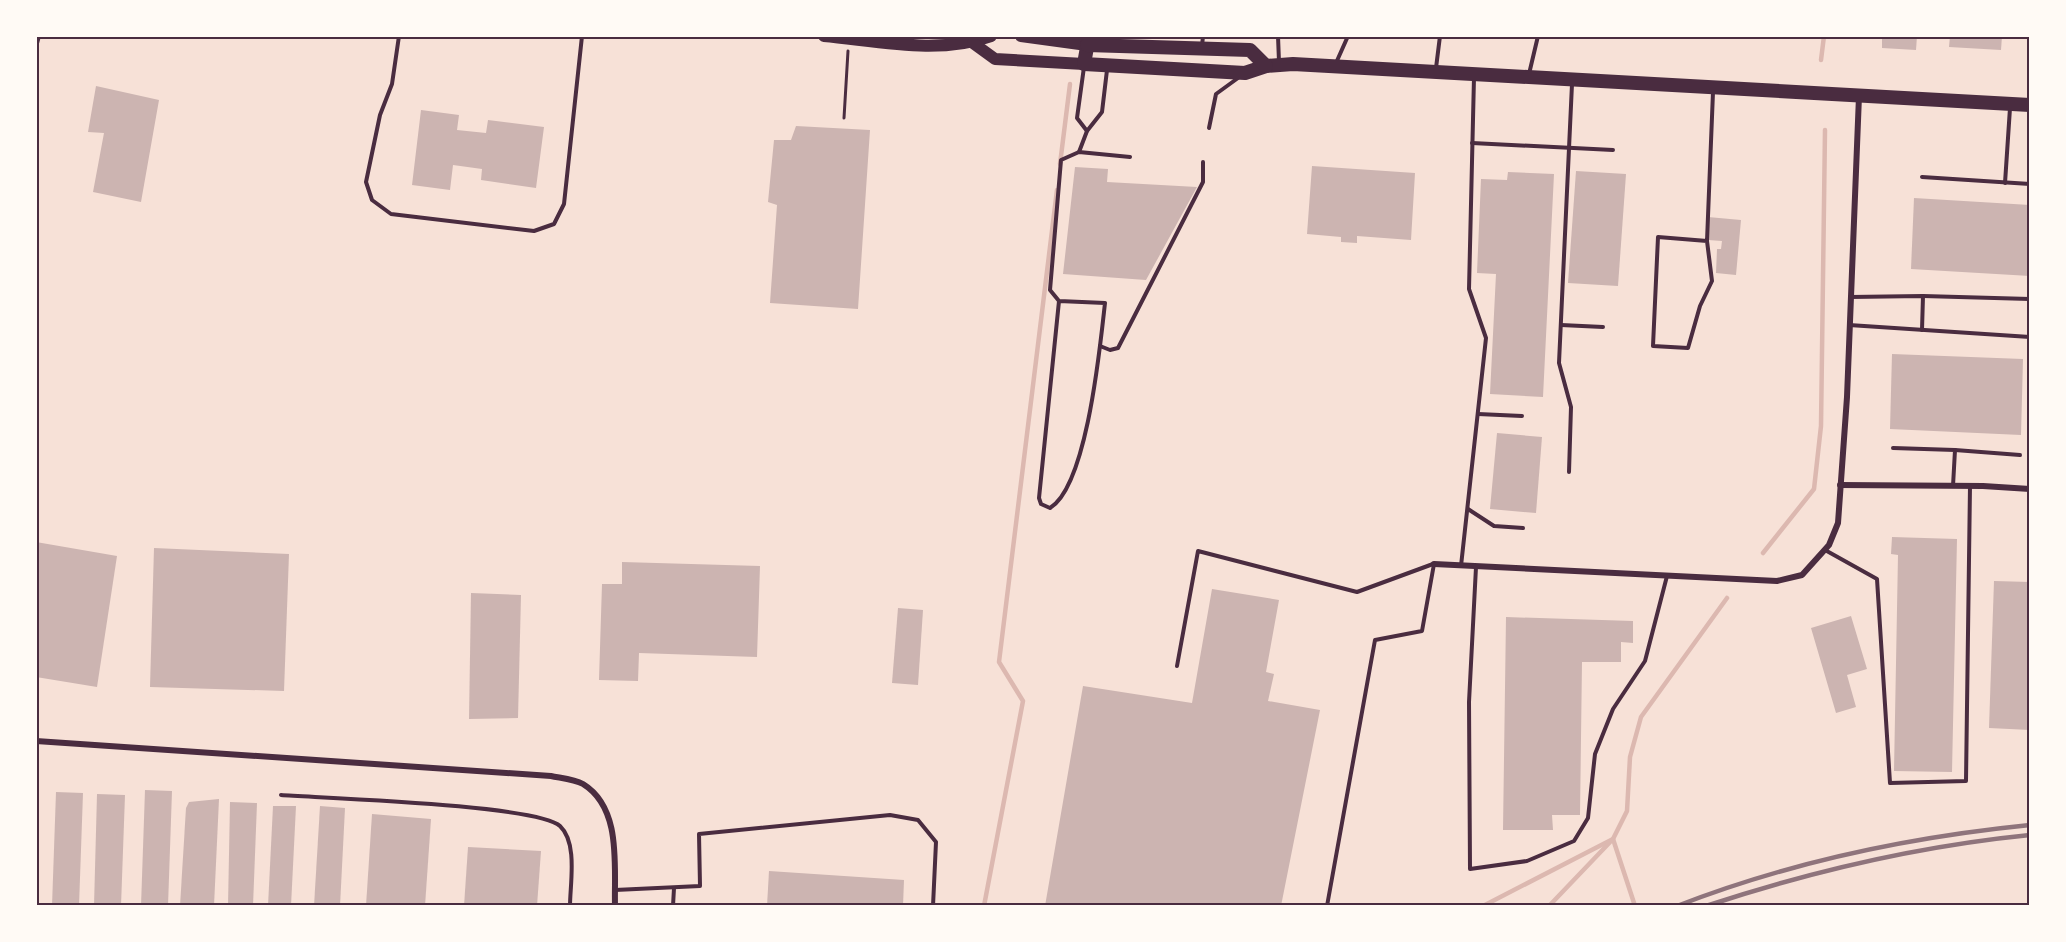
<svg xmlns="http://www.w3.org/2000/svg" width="2066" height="942" font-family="'Golos Text',sans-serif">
  <rect width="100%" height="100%" fill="#f7e1d7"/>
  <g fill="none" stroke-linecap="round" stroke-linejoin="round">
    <g stroke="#dcb8b0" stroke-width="4.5">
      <polyline points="1821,60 1824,36"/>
      <polyline points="1060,164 1070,84"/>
      <polyline points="1763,553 1814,489 1821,426 1825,130"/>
      <polyline points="984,906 1023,701 999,662 1057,190"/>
      <polyline points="1483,906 1613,839 1627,811 1630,757 1641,717 1727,598"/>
      <polyline points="1549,906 1613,839 1635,906"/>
    </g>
  </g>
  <g fill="#ccb4b1">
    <polygon points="1882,36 1917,36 1916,50 1882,48"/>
    <polygon points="1950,36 2002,36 2001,50 1949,47"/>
    <polygon points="96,86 159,100 141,202 93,192 104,133 88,132"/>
    <polygon points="421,110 459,115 457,130 486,133 488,120 544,127 536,188 481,180 482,169 453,165 450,190 412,185"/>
    <polygon points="796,126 870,130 858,309 770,303 777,205 768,202 774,140 791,140"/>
    <polygon points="1312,166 1415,173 1411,240 1357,236 1357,243 1341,242 1341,237 1307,234"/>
    <polygon points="1075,167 1108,169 1107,182 1197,187 1146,280 1063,274"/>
    <polygon points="1576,171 1626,174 1618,286 1568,283"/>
    <polygon points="1508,172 1554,174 1543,397 1490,394 1496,274 1477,273 1481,179 1507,180"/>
    <polygon points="1914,198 2030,205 2030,276 1911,269"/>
    <polygon points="1708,217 1741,220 1736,275 1716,273 1717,249 1721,249 1722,241 1708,240"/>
    <polygon points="1892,354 2023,359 2021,435 1890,429"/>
    <polygon points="1497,433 1542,437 1536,513 1490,509"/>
    <polygon points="1892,537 1957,539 1952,772 1894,771 1898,555 1891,554"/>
    <polygon points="36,542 117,556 97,687 36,677"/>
    <polygon points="154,548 289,554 284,691 150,687"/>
    <polygon points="622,562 760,566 757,657 639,653 638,681 599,680 602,584 622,584"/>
    <polygon points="1994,581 2030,582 2030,730 1989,728"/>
    <polygon points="1212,589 1279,600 1266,672 1274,674 1268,701 1320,710 1281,906 1045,906 1083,686 1192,703"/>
    <polygon points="471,593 521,595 518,718 469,719"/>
    <polygon points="898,608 923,610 918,685 892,683"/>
    <polygon points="1851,616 1867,669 1847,675 1856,707 1836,713 1811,628"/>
    <polygon points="1506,617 1633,621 1633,643 1621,642 1621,662 1582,662 1580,815 1552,815 1553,830 1503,830"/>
    <polygon points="145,790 172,791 168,906 141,906"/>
    <polygon points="56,792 83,793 79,906 52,906"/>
    <polygon points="97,794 125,795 121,906 94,906"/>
    <polygon points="219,799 214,906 180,906 186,808 189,802"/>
    <polygon points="230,802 257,803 253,906 228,906"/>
    <polygon points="273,806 296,806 291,906 268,906"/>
    <polygon points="320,806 345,808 340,906 314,906"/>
    <polygon points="372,814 431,819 425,906 366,906"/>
    <polygon points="468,847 541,851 537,906 464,906"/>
    <polygon points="769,871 904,880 903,906 767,906"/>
  </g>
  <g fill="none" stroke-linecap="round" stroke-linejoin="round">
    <polyline stroke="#4a2c40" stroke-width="3" points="844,118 848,51"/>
    <g stroke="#4a2c40" stroke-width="4">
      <polyline points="399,36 392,84 380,115 366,182 372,200 391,214 534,231 554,224 564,204 582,36"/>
      <polyline points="1278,36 1279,62"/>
      <polyline points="1202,46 1203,36"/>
      <polyline points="36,47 39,36"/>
      <polyline points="1336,63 1348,36"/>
      <polyline points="1084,67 1077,118 1087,131"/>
      <polyline points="1436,68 1440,36"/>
      <polyline points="1529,74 1538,36"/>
      <polyline points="1209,128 1216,94 1238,78"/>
      <polyline points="1472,143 1613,150"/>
      <polyline points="1079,152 1087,131 1102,112 1107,70"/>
      <polyline points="1922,177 2030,184"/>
      <polyline points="2005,183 2010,108"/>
      <polyline points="1707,241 1712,281 1700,306 1688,348 1653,346 1658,237 1707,241 1713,92"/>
      <polyline points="1923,296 2030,299"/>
      <polyline points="1850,297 1923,296 1922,330"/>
      <path d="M1059,301L1039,498L1041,504L1050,508C1087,486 1100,347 1105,303L1059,301L1050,290L1061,160L1079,152L1130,157"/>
      <polyline points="1561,325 1603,327"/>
      <polyline points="1849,325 2030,337"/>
      <polyline points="1100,346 1110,350 1118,348 1203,182 1203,162"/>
      <polyline points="1478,414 1522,416"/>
      <polyline points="1893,448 1955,450 1953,486"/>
      <polyline points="1955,450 2020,455"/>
      <polyline points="1569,472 1571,407 1559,363 1572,84"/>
      <polyline points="1468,509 1494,526 1523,528"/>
      <polyline points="1825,550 1877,579 1890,783 1966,781 1970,486"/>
      <polyline points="1461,566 1486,338 1469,289 1474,77"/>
      <polyline points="1476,567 1469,702 1470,869 1527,861 1574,841 1588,818 1595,754 1613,709 1645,661 1667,576"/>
      <polyline points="1177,666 1198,551 1357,592 1433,564"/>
      <path d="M281,795C324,798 538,805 560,826C578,843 570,884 570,906"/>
      <polyline points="615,890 700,886 699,834 890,815 918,820 936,842 933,906"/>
      <polyline points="673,906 674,888"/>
      <polyline points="1327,906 1375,640 1422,631 1434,564"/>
    </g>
    <g stroke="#4a2c40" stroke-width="6">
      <polyline points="1840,485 1983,486 2030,489"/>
      <polyline points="1434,564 1777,581 1802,575 1829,545 1838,523 1847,397 1859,96"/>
      <path d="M36,741L551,776C560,778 574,779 583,784C622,808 614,866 615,906"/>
    </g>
    <g stroke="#4a2c40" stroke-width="12">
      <path d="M824,36C878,41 939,55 991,36"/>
      <polyline points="1021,36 1087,45"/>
      <polyline points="973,43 995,59 1084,64"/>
    </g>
    <g stroke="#4a2c40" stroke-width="14">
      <polyline points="1089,36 1084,64 1245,73 1266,66 1293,64 2030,105"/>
      <polyline points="1087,45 1250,50 1266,66"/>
    </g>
    <g stroke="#8f747c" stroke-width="4.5">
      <path d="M1677,906C1790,862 1910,837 2030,825"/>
      <path d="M1706,906C1812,871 1919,846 2030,835"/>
    </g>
  </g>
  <rect width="2066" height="942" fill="none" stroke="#fffaf5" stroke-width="75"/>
  <rect x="38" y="38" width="1990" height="866" fill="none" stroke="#4a2c40" stroke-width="2"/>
</svg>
